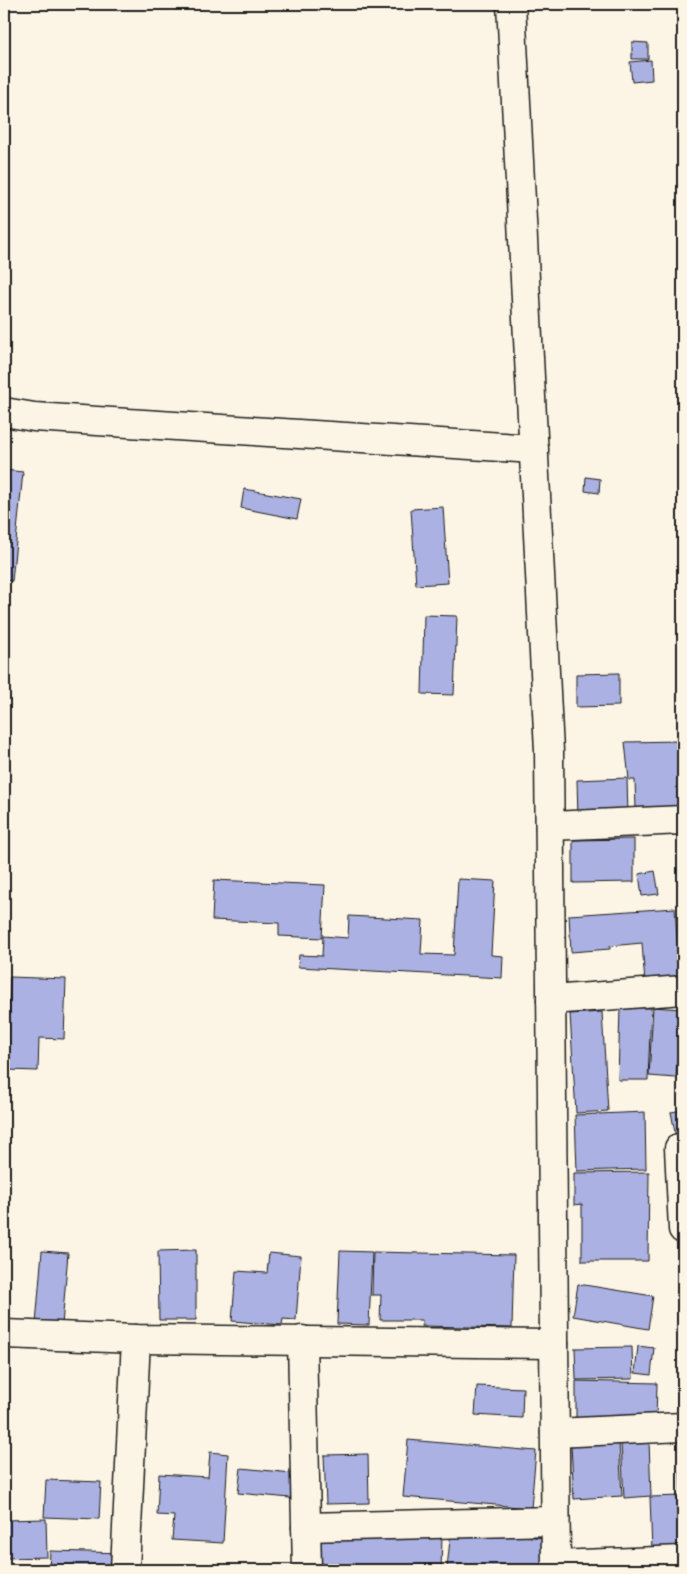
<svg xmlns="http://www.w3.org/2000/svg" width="687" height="1574" font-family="Itim,sans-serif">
  <rect width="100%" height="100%" fill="#fcf5e5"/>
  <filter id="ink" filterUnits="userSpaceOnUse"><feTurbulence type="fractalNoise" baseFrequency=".02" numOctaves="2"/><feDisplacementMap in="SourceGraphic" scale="10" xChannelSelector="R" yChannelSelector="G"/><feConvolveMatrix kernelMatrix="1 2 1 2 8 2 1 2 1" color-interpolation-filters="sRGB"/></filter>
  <g filter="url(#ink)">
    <g fill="#abb1e2" stroke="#1c1c1c">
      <polygon points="632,42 648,43 648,59 632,59"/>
      <polygon points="651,60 652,80 632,82 630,62"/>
      <polygon points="4,470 23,472 12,581 4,580"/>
      <polygon points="586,477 600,479 599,493 585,491"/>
      <polygon points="244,489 301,499 297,519 241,508"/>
      <polygon points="443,507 448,583 416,585 411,509"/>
      <polygon points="424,615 457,616 454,695 422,694"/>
      <polygon points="619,673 619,706 576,707 576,674"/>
      <polygon points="679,741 680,809 636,809 635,780 629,780 625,742"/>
      <polygon points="627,778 628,815 578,818 577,780"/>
      <polygon points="634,839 634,882 573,883 573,840"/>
      <polygon points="655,871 659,894 642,896 639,874"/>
      <polygon points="458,879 495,881 491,955 503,956 502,978 298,967 299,955 322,956 323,936 348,938 349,916 423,920 421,954 454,955"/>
      <polygon points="214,880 325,885 322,938 279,936 279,923 212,920"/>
      <polygon points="675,908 680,982 645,984 642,943 610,946 610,949 571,952 569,915"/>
      <polygon points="10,977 66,979 64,1039 39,1038 38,1071 7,1070"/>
      <polygon points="620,1007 651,1008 648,1080 618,1080"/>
      <polygon points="653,1007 681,1009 676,1078 649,1076"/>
      <polygon points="602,1012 608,1111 576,1113 570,1014"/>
      <polygon points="683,1110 683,1142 677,1143 671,1112"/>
      <polygon points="645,1112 646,1169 577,1171 575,1115"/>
      <polygon points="649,1172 648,1261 582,1261 582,1204 574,1205 574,1173"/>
      <polygon points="196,1250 196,1320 159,1320 158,1251"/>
      <polygon points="42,1251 68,1253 62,1325 36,1324"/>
      <polygon points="340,1251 372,1252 369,1325 337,1324"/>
      <polygon points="373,1252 514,1255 512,1328 422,1326 422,1320 380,1320 381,1295 372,1295"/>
      <polygon points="269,1253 301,1256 296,1320 283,1319 282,1325 232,1321 236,1271 267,1273"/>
      <polygon points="578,1284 653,1296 648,1329 573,1316"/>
      <polygon points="638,1346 654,1348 651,1375 635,1373"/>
      <polygon points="632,1347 633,1379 576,1380 575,1348"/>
      <polygon points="576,1381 657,1383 656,1421 576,1419"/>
      <polygon points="477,1386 523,1388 522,1418 475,1415"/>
      <polygon points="408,1440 536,1451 531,1508 403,1497"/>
      <polygon points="649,1441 651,1496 624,1498 621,1442"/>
      <polygon points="619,1442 622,1496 574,1499 571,1445"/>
      <polygon points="210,1452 228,1454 223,1543 172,1540 174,1516 157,1515 159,1474 208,1477"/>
      <polygon points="368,1454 369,1503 326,1504 324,1455"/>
      <polygon points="680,1459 683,1459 683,1551 652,1551 650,1497 681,1496"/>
      <polygon points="241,1468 302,1474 300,1499 238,1493"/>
      <polygon points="46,1480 101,1482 99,1519 44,1517"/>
      <polygon points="46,1519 47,1557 4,1558 4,1520"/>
      <polygon points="451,1530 545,1538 542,1570 474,1570 447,1568"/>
      <polygon points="320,1533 442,1537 441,1570 319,1570"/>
      <polygon points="50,1551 125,1553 124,1570 49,1570"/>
    </g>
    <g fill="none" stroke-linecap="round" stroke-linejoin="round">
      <defs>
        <g id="minor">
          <polyline points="4,412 34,417 534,449"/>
          <polyline points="550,826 683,820"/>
          <polyline points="551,1000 683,990"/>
          <polyline points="683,1147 679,1148 683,1229"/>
          <polyline points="4,1334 136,1339 554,1344"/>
          <polyline points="302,1340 307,1570"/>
          <polyline points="555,1433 683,1427"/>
          <polyline points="306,1527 555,1521"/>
          <polyline points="556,1565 683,1560"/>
          <polyline points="125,1570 136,1339"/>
        </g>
        <polyline id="tertiary" points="511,4 549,751 556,1570"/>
      </defs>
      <use href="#minor" stroke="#1c1c1c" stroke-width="31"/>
      <use href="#tertiary" stroke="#1c1c1c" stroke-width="31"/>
      <use href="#minor" stroke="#fcf5e5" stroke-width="28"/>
      <use href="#tertiary" stroke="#fcf5e5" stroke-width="28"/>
    </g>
  </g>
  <rect width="687" height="1574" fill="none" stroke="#fcf5e5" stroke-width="20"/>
  <rect x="10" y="10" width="667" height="1554" fill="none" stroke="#1c1c1c" stroke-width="2" filter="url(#ink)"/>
</svg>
